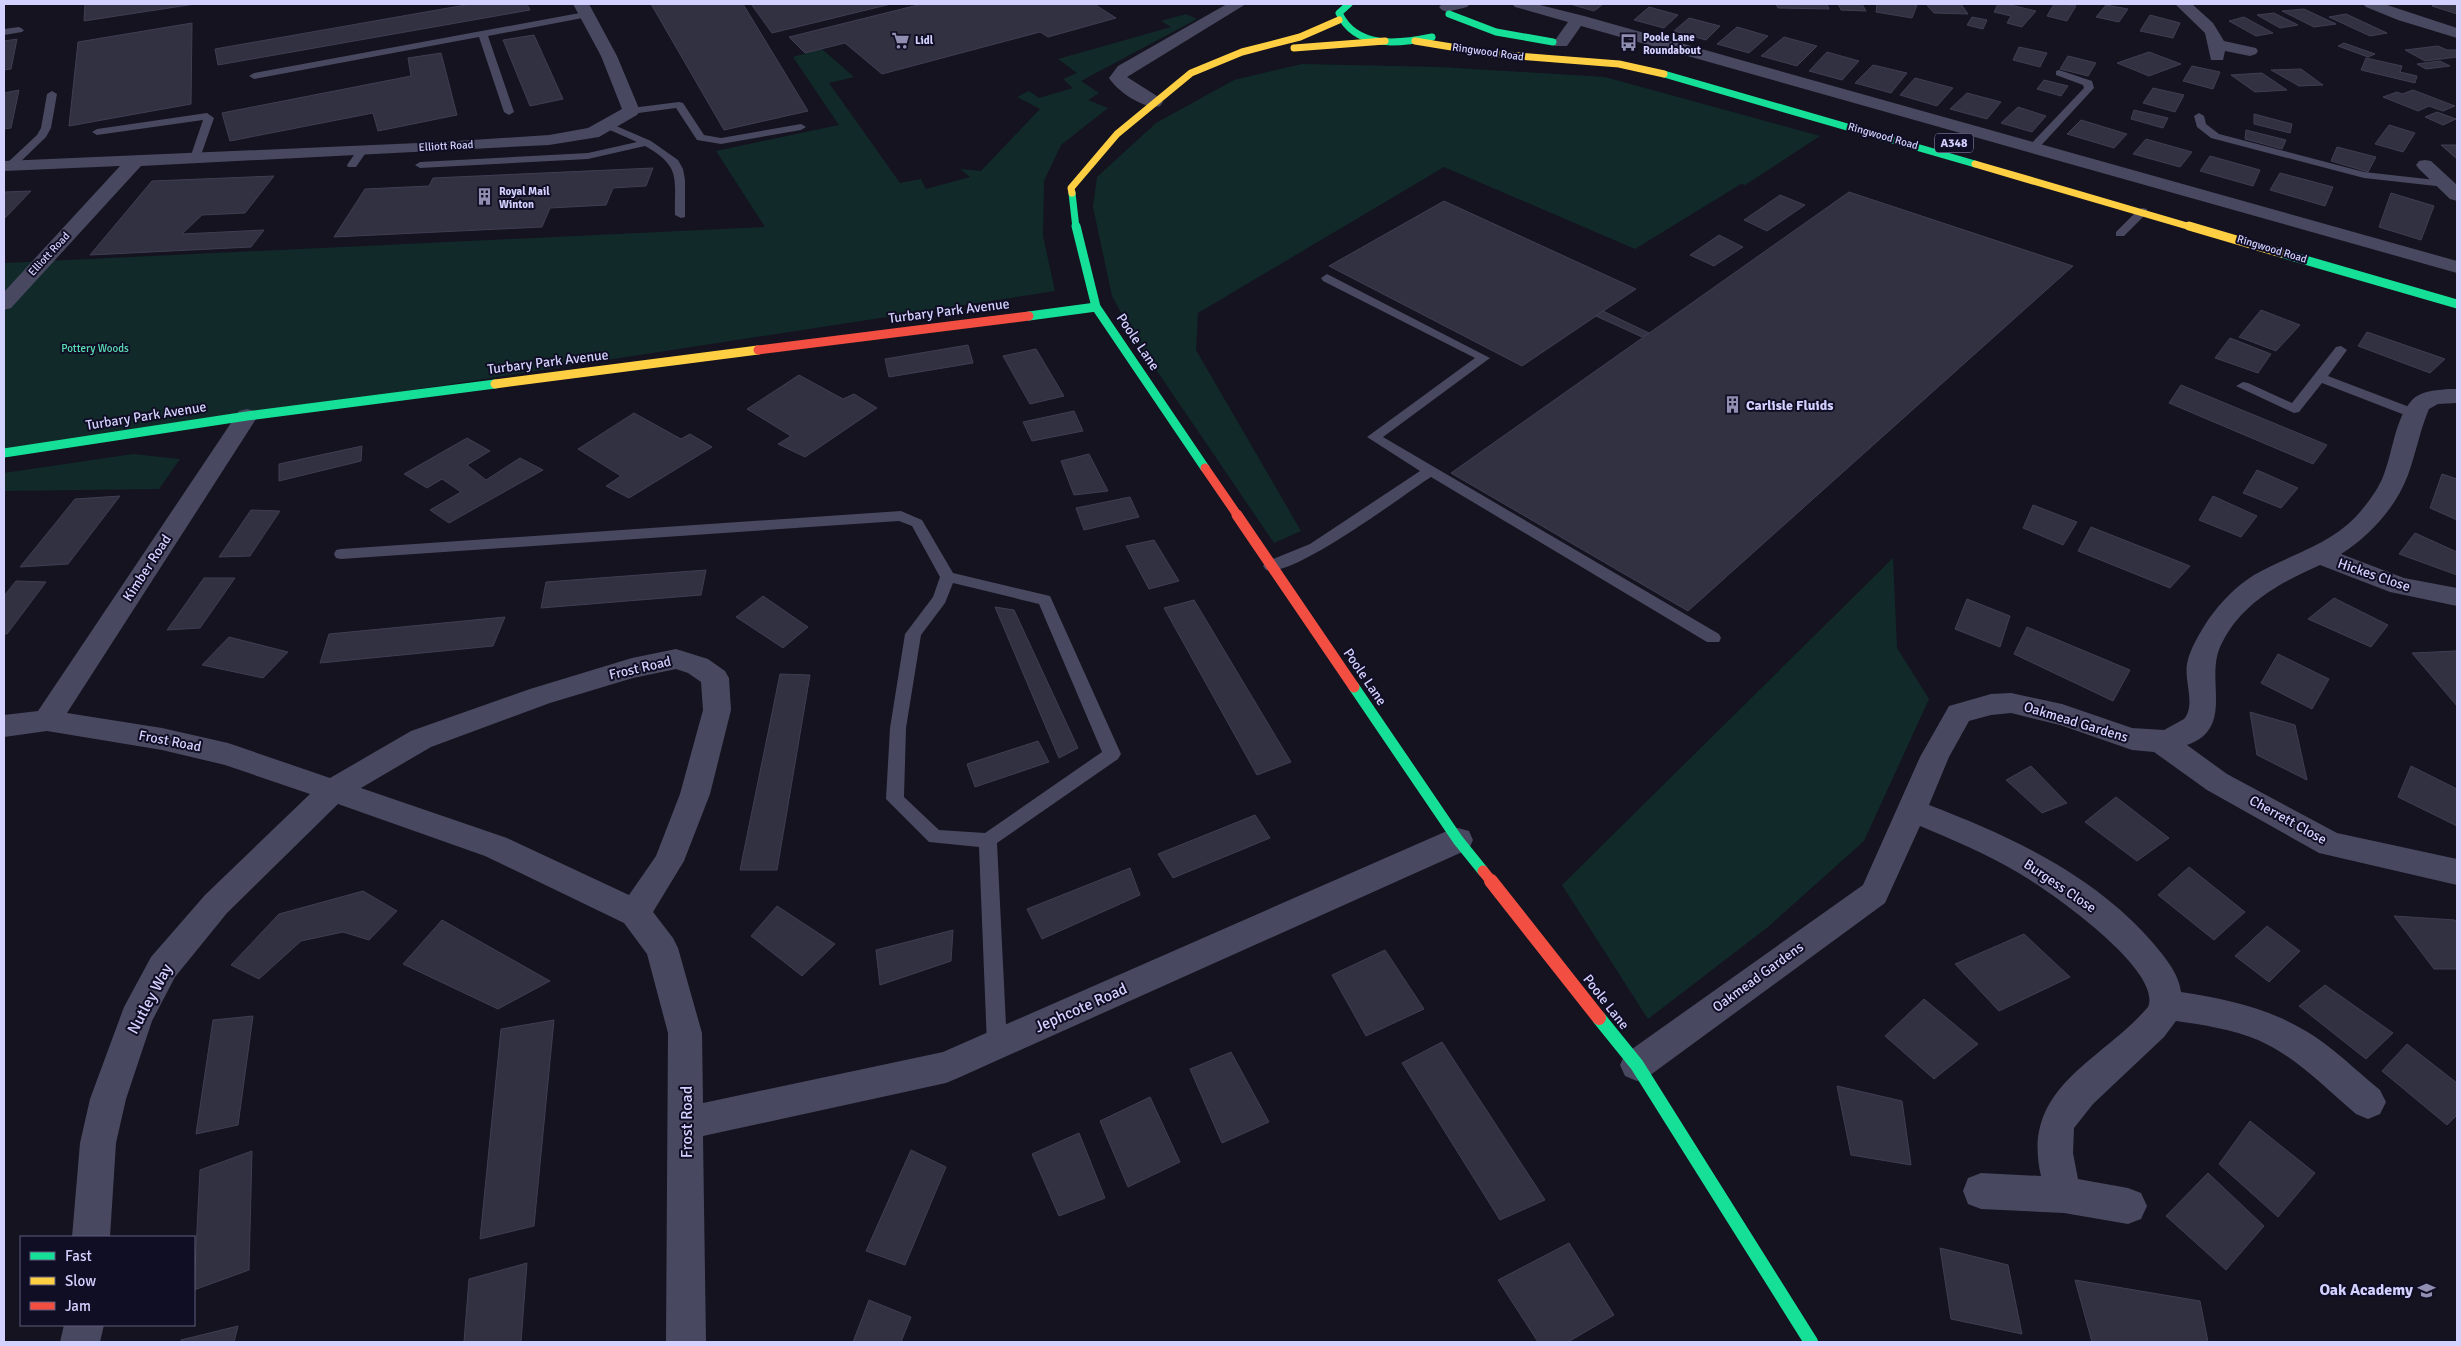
<svg xmlns="http://www.w3.org/2000/svg" width="2461" height="1346" font-family="Signika,sans-serif">
  <rect width="100%" height="100%" fill="#14131f"/>
  <g fill="#112a29">
    <polygon points="1186,14 1197,19 1081,81 1099,93 1088,100 1108,108 1061,145 1044,181 1043,236 1055,291 4,453 4,263 765,227 716,151 839,125 793,57 822,49 854,77 829,83 900,183 921,179 926,189 970,177 960,169 981,171 1040,109 1017,97 1029,91 1039,98 1073,88 1063,79 1077,73 1058,59 1171,27 1161,21"/>
    <polygon points="1302,64 1440,67 1605,77 1820,136 1745,185 1741,184 1635,249 1444,167 1198,313 1196,350 1301,531 1274,543 1136,340 1112,296 1093,207 1097,177 1156,123 1234,80"/>
    <polygon points="133,454 180,459 159,489 4,491 4,473"/>
    <polygon points="1893,558 1897,648 1929,699 1864,841 1768,927 1648,1019 1562,885"/>
  </g>
  <g fill="#323141" stroke="#403d53">
    <polygon points="85,4 195,4 84,21"/>
    <polygon points="471,4 527,4 530,10 218,65 215,49"/>
    <polygon points="651,4 743,4 808,111 724,130"/>
    <polygon points="751,4 891,4 772,33"/>
    <polygon points="922,4 1094,4 1116,18 1048,37 1040,32 882,74 845,43 805,53 789,37"/>
    <polygon points="1570,4 1603,4 1594,11"/>
    <polygon points="1776,4 1827,4 1829,9 1778,8"/>
    <polygon points="1838,4 1862,4 1866,11 1841,10"/>
    <polygon points="1877,4 1906,4 1917,5 1912,18 1876,12"/>
    <polygon points="1926,4 1961,4 1968,14 1934,13"/>
    <polygon points="1998,4 2006,4 2036,11 2022,27 2007,23 2011,16 1994,12"/>
    <polygon points="2054,4 2065,4 2076,6 2067,21 2047,16"/>
    <polygon points="2438,4 2457,5 2457,14 2432,6"/>
    <polygon points="2106,5 2128,9 2119,22 2096,17"/>
    <polygon points="1649,7 1678,15 1664,28 1634,20"/>
    <polygon points="2304,9 2336,24 2314,27 2282,11"/>
    <polygon points="2274,13 2298,25 2280,28 2257,15"/>
    <polygon points="2346,14 2387,33 2370,36 2329,17"/>
    <polygon points="2150,15 2180,23 2173,38 2140,31"/>
    <polygon points="1972,17 1987,20 1983,29 1967,25"/>
    <polygon points="2244,17 2273,33 2256,36 2229,21"/>
    <polygon points="1689,18 1720,26 1706,40 1674,31"/>
    <polygon points="192,23 191,104 69,126 78,42"/>
    <polygon points="1737,27 1768,36 1749,53 1717,44"/>
    <polygon points="534,35 563,99 530,106 503,40"/>
    <polygon points="1784,37 1817,46 1797,66 1761,56"/>
    <polygon points="17,39 11,69 4,70 4,41"/>
    <polygon points="2344,43 2375,54 2368,57 2338,46"/>
    <polygon points="2438,46 2447,50 2457,50 2457,57 2425,61 2405,50"/>
    <polygon points="2019,47 2047,53 2040,67 2013,60"/>
    <polygon points="1827,52 1859,61 1842,80 1809,71"/>
    <polygon points="2149,52 2181,64 2149,76 2117,63"/>
    <polygon points="441,53 457,115 378,131 373,113 230,141 222,113 411,76 408,58"/>
    <polygon points="2068,56 2096,63 2088,76 2060,69"/>
    <polygon points="2366,58 2402,66 2400,72 2417,76 2415,83 2361,70"/>
    <polygon points="2440,61 2450,66 2426,69 2417,64"/>
    <polygon points="1873,65 1907,73 1891,93 1855,83"/>
    <polygon points="2192,66 2220,72 2213,89 2183,81"/>
    <polygon points="2301,69 2323,85 2299,86 2271,70"/>
    <polygon points="2262,73 2287,90 2255,92 2231,75"/>
    <polygon points="1915,78 1953,88 1937,106 1900,95"/>
    <polygon points="2044,80 2068,86 2061,96 2037,89"/>
    <polygon points="2153,88 2184,95 2175,112 2143,103"/>
    <polygon points="19,90 11,128 4,129 4,93"/>
    <polygon points="2413,90 2455,106 2443,111 2429,106 2418,111 2383,97 2397,92 2402,94"/>
    <polygon points="1967,93 2001,102 1987,119 1950,109"/>
    <polygon points="2018,107 2046,116 2032,132 2001,123"/>
    <polygon points="2134,110 2168,118 2163,128 2131,119"/>
    <polygon points="2437,112 2456,119 2443,125 2425,117"/>
    <polygon points="2254,114 2292,124 2290,133 2254,124"/>
    <polygon points="2081,120 2127,134 2114,148 2067,134"/>
    <polygon points="2389,125 2415,133 2403,152 2375,144"/>
    <polygon points="2246,130 2286,140 2282,149 2245,139"/>
    <polygon points="2146,139 2192,152 2180,167 2133,154"/>
    <polygon points="2441,145 2457,145 2457,159"/>
    <polygon points="2337,147 2376,157 2368,172 2331,161"/>
    <polygon points="2210,156 2260,170 2253,186 2200,171"/>
    <polygon points="653,168 646,186 613,188 606,205 550,208 542,227 334,237 365,189 429,186 433,178"/>
    <polygon points="2280,173 2333,187 2325,206 2270,190"/>
    <polygon points="274,176 245,213 202,215 182,234 264,230 251,247 90,255 152,181"/>
    <polygon points="31,191 4,219 4,192"/>
    <polygon points="1849,192 2073,266 1688,611 1451,473"/>
    <polygon points="2391,193 2434,206 2421,240 2379,227"/>
    <polygon points="1780,195 1805,205 1767,231 1744,220"/>
    <polygon points="1444,201 1636,289 1522,366 1329,266"/>
    <polygon points="1719,235 1743,247 1714,266 1690,255"/>
    <polygon points="2261,310 2300,325 2276,351 2239,337"/>
    <polygon points="1603,311 1649,333 1642,337 1596,316"/>
    <polygon points="2367,332 2445,359 2430,373 2358,346"/>
    <polygon points="2230,338 2271,354 2258,373 2215,358"/>
    <polygon points="968,345 973,363 889,377 885,359"/>
    <polygon points="1036,349 1064,396 1030,404 1003,356"/>
    <polygon points="799,375 843,399 854,394 877,408 805,457 778,444 791,436 747,409"/>
    <polygon points="2181,385 2327,445 2313,464 2169,403"/>
    <polygon points="1074,411 1083,431 1032,441 1023,422"/>
    <polygon points="634,413 681,439 690,434 712,447 629,498 606,486 621,476 578,449"/>
    <polygon points="467,438 490,451 467,465 486,480 520,458 543,470 449,523 430,510 461,492 442,479 427,488 404,474"/>
    <polygon points="362,446 361,461 279,481 279,464"/>
    <polygon points="1089,454 1108,491 1074,495 1061,461"/>
    <polygon points="2257,470 2298,488 2281,508 2243,493"/>
    <polygon points="2442,474 2457,479 2457,520 2430,508"/>
    <polygon points="120,496 68,564 20,567 75,499"/>
    <polygon points="2213,496 2257,516 2241,537 2199,520"/>
    <polygon points="1130,497 1139,517 1084,530 1076,508"/>
    <polygon points="2033,505 2077,522 2063,545 2023,528"/>
    <polygon points="251,510 280,511 250,556 219,557"/>
    <polygon points="2091,527 2190,566 2170,588 2078,551"/>
    <polygon points="2415,533 2457,552 2457,575 2399,554"/>
    <polygon points="1154,540 1179,581 1149,589 1126,546"/>
    <polygon points="706,570 701,595 541,608 546,582"/>
    <polygon points="204,578 235,578 200,628 167,630"/>
    <polygon points="16,581 46,582 7,634 4,634 4,596"/>
    <polygon points="763,596 808,627 783,648 736,617"/>
    <polygon points="2334,598 2388,625 2371,647 2308,619"/>
    <polygon points="1967,599 2010,616 2000,647 1955,629"/>
    <polygon points="1194,600 1291,762 1257,775 1164,608"/>
    <polygon points="995,607 1014,610 1078,748 1059,758"/>
    <polygon points="505,617 493,646 320,663 329,634"/>
    <polygon points="2027,627 2130,670 2113,701 2014,654"/>
    <polygon points="229,637 288,652 263,678 202,665"/>
    <polygon points="2456,651 2457,653 2457,706 2412,653"/>
    <polygon points="2278,654 2329,679 2312,709 2261,683"/>
    <polygon points="780,674 810,675 777,870 740,870"/>
    <polygon points="2250,712 2295,725 2307,780 2257,755"/>
    <polygon points="1038,741 1049,762 975,787 967,764"/>
    <polygon points="2031,766 2067,803 2042,813 2006,780"/>
    <polygon points="2411,766 2457,789 2457,826 2398,797"/>
    <polygon points="2116,797 2169,838 2137,861 2085,822"/>
    <polygon points="1255,815 1270,838 1173,878 1158,854"/>
    <polygon points="2189,867 2245,912 2214,940 2158,895"/>
    <polygon points="1130,868 1140,895 1042,939 1027,909"/>
    <polygon points="363,891 397,911 369,940 343,932 301,941 259,979 231,965 279,914"/>
    <polygon points="777,906 835,944 802,976 751,936"/>
    <polygon points="2394,916 2455,920 2457,924 2457,969 2434,969"/>
    <polygon points="442,920 550,981 498,1009 403,964"/>
    <polygon points="2267,926 2300,951 2269,982 2235,956"/>
    <polygon points="953,930 951,961 880,985 876,950"/>
    <polygon points="2024,934 2070,977 1999,1011 1955,964"/>
    <polygon points="1385,950 1424,1009 1366,1036 1332,975"/>
    <polygon points="2325,985 2393,1033 2366,1059 2299,1006"/>
    <polygon points="1924,999 1978,1044 1934,1079 1885,1036"/>
    <polygon points="253,1016 238,1125 196,1134 213,1020"/>
    <polygon points="554,1020 534,1226 480,1239 501,1029"/>
    <polygon points="1442,1042 1545,1200 1500,1220 1402,1063"/>
    <polygon points="2407,1044 2457,1083 2457,1115 2447,1125 2382,1071"/>
    <polygon points="1231,1052 1269,1122 1222,1143 1190,1069"/>
    <polygon points="1837,1086 1902,1101 1911,1165 1851,1155"/>
    <polygon points="1150,1097 1180,1162 1128,1187 1100,1121"/>
    <polygon points="2250,1121 2315,1173 2278,1217 2219,1164"/>
    <polygon points="1079,1133 1105,1198 1059,1216 1032,1154"/>
    <polygon points="911,1150 946,1167 905,1265 866,1251"/>
    <polygon points="252,1151 249,1270 194,1290 200,1170"/>
    <polygon points="2208,1173 2264,1226 2226,1270 2166,1216"/>
    <polygon points="1569,1243 1614,1315 1568,1342 1538,1342 1498,1280"/>
    <polygon points="1940,1248 2008,1265 2022,1334 1951,1319"/>
    <polygon points="527,1263 521,1342 464,1342 469,1279"/>
    <polygon points="2075,1280 2200,1301 2208,1342 2092,1342"/>
    <polygon points="869,1300 911,1317 901,1342 853,1342"/>
    <polygon points="238,1326 234,1342 181,1342 181,1340"/>
  </g>
  <g fill="none" stroke-linecap="round" stroke-linejoin="round">
    <g fill="#484860" fill-rule="evenodd">
      <polygon points="585,12 588,13 588,17 488,36 514,112 509,115 504,112 479,37 254,79 249,76 254,73"/>
      <polygon points="19,27 24,30 22,32 4,35 4,29"/>
      <polygon points="2059,70 2092,81 2094,88 2036,151 2028,151 2028,147 2084,88 2083,85 2056,75 2056,71"/>
      <polygon points="52,91 57,94 51,128 46,137 14,168 6,168 6,164 37,135 41,128 47,94"/>
      <polygon points="679,102 683,103 704,135 721,138 801,124 806,127 801,130 721,144 697,140 676,108 631,114 626,111 631,108"/>
      <polygon points="207,113 214,118 200,158 195,161 190,158 203,120 97,135 92,132 97,129"/>
      <polygon points="2199,113 2204,116 2206,124 2219,134 2364,172 2445,181 2451,184 2445,187 2364,178 2211,138 2197,127 2194,116"/>
      <path d="M607,122L651,141L678,160L683,169L685,180V217L681,218L675,215C674,178 682,167 645,146L588,159L420,168L415,165L420,162L588,153L637,142L603,127V123Z"/>
      <polygon points="362,148 367,151 356,167 348,167 347,165 358,149"/>
      <polygon points="2143,208 2147,209 2147,213 2124,236 2116,236 2116,232 2139,209"/>
      <path d="M1327,274L1490,358L1383,437L1719,634L1721,638L1719,642H1707L1431,477C1403,495 1294,578 1266,570L1263,566L1266,562L1310,544L1420,471L1367,437L1475,358L1323,281L1321,278Z"/>
      <polygon points="2341,346 2347,350 2328,376 2420,411 2422,414 2420,417 2410,417 2322,383 2299,412 2294,413 2236,386 2243,382 2248,383 2292,403 2336,347"/>
      <path d="M901,511L922,520L953,573L1050,596L1121,754L1118,759L997,843L1007,1045L1004,1052L997,1054L990,1052L987,1045L979,847L929,842L886,799L890,728L905,634L933,597L940,577L912,526L899,521L341,559L336,558L334,554L336,550L341,549ZM953,583L1039,604L1102,752L985,833L939,830L904,797L906,728L921,635L945,603Z"/>
    </g>
    <g fill="#484860" fill-rule="evenodd">
      <polygon points="573,4 589,4 617,56 640,111 637,115 599,137 549,145 141,166 11,308 4,310 4,292 120,166 4,171 4,161 441,142 549,135 588,128 622,109 601,56"/>
      <path d="M1227,4H1246L1127,77L1160,98L1163,102L1160,106C1144,110 1117,91 1109,78L1118,66Z"/>
      <polygon points="1442,4 1470,4 1467,7 1447,12 1442,10 1439,7"/>
      <polygon points="1512,4 1536,4 1584,16 2457,261 2457,273 1581,26 1567,46 1555,46 1553,43 1568,22 1515,7"/>
      <polygon points="2175,4 2192,4 2213,23 2224,41 2256,48 2258,51 2256,54 2250,56 2225,51 2223,60 2211,60 2205,33"/>
      <polygon points="2363,4 2384,4 2457,28 2457,38 2398,20 2366,7"/>
      <polygon points="2425,160 2431,161 2457,185 2457,201 2450,199 2419,169 2416,165 2419,161"/>
      <path d="M2448,389H2457V403L2438,404L2429,409C2420,430 2416,453 2408,475C2396,507 2370,536 2341,554L2404,578L2457,588V606L2390,592L2320,565C2280,583 2241,603 2221,645C2204,679 2236,728 2187,745L2227,774L2337,833L2457,859V885L2319,853L2207,790L2154,752L2132,750L2060,725L2011,713L1991,715L1969,721L1949,757L1929,805C2010,836 2095,875 2153,943C2165,957 2179,974 2181,992C2220,998 2260,1006 2295,1025C2327,1041 2353,1068 2380,1090L2386,1102L2380,1114L2368,1119L2356,1114C2325,1088 2295,1056 2258,1040C2232,1029 2203,1025 2176,1021L2164,1037L2093,1104L2074,1128L2073,1153L2078,1179L2128,1188L2141,1193L2147,1206L2141,1219L2128,1224L2064,1213L1981,1209L1968,1204L1963,1191L1968,1178L1981,1173L2041,1176C2020,1087 2101,1062 2148,1007C2164,970 2045,888 2017,872C1987,854 1953,840 1920,826L1885,903L1649,1076L1637,1081L1625,1076L1620,1065L1625,1054L1863,885L1920,757L1949,706L1991,694L2011,693L2062,704L2132,728L2164,730L2184,719C2196,705 2184,681 2187,664C2190,648 2200,633 2208,620C2220,603 2236,586 2254,575C2290,554 2332,545 2360,512C2370,500 2379,488 2384,474C2393,451 2395,419 2412,400C2420,391 2437,390 2448,389Z"/>
      <path d="M247,409L255,411L258,416L67,713L162,728L228,743L330,778L411,731L530,689L632,658L676,649L708,659L725,671L729,678L731,710L710,794L684,861L653,912L673,938L678,948L702,1033L703,1103L943,1052L1447,831L1458,828L1469,831L1473,840L1469,849L958,1078L946,1083L703,1136L706,1342H666L668,1033L647,954L624,923L485,856L338,804L227,913L175,977L152,1021L126,1099L116,1143L110,1237H72L80,1143L90,1099L124,1007L151,957L205,895L310,794L225,765L162,750L47,731L4,737V715L38,711L239,411ZM676,669L688,673L701,682L703,710L680,794L656,856L629,895L507,838L361,788L431,747L550,703L633,678Z"/>
      <polygon points="64,1325 104,1325 100,1342 60,1342"/>
    </g>
    <g stroke="#16e098" stroke-width="7">
      <path d="M1349,4L1339,13C1356,49 1398,44 1432,37"/>
      <polyline points="1449,14 1496,32 1553,42"/>
      <polyline points="1664,74 1975,164"/>
      <polyline points="1072,193 1076,228"/>
    </g>
    <g stroke="#16e098" stroke-width="9">
      <polyline points="1076,226 1096,307 1205,468"/>
      <polyline points="2281,253 2457,304"/>
      <polyline points="1029,316 1096,307"/>
      <polyline points="4,453 247,416 495,384"/>
    </g>
    <polyline stroke="#16e098" stroke-width="11" points="1354,687 1458,840 1483,871"/>
    <polyline stroke="#16e098" stroke-width="14" points="1599,1018 1637,1065 1811,1342"/>
    <g stroke="#ffcf43" stroke-width="7">
      <polyline points="1415,41 1494,54 1619,64 1664,74"/>
      <polyline points="1294,48 1385,41"/>
      <polyline points="1975,164 2194,228"/>
      <polyline points="1072,193 1071,188 1117,134 1191,73 1242,52 1300,37 1339,20"/>
    </g>
    <g stroke="#ffcf43" stroke-width="9">
      <polyline points="2189,226 2281,253"/>
      <polyline points="495,384 758,350"/>
    </g>
    <g stroke="#f24e42" stroke-width="9">
      <polyline points="758,350 1029,316"/>
      <polyline points="1205,468 1238,516"/>
    </g>
    <g stroke="#f24e42" stroke-width="11">
      <polyline points="1237,515 1354,687"/>
      <polyline points="1483,871 1492,882"/>
    </g>
    <polyline stroke="#f24e42" stroke-width="14" points="1491,881 1599,1018"/>
  </g>
  <defs>
    <symbol id="supermarket-bare" viewBox="-9 -9 18 18"><path d="M-6-5.5h2.5l.6 2H6L4.5 2H-2.5L-4.4-4H-6ZM-1.5 3.2a1.3 1.3 0 1 0 .1 0ZM3 3.2a1.3 1.3 0 1 0 .1 0Z" fill="#908eb1" stroke="#100e24" stroke-width="2.5" paint-order="stroke"/></symbol>
    <symbol id="bus-bare" viewBox="-9 -9 18 18"><path d="M-5-6H5V4H4V6H2V4H-2V6H-4V4H-5ZM-3.5-4V0h7V-4ZM-3.5 1.2v1.5H-2V1.2ZM2 1.2v1.5H3.5V1.2Z" fill="#908eb1" stroke="#100e24" stroke-width="2.5" paint-order="stroke"/></symbol>
    <symbol id="building-bare" viewBox="-9 -9 18 18"><path d="M-4-6H4V6H1V3H-1V6H-4ZM-2.5-4.3h1.7v1.8h-1.7ZM.8-4.3h1.7v1.8H.8ZM-2.5-1h1.7V.8h-1.7ZM.8-1h1.7V.8H.8Z" fill="#908eb1" stroke="#100e24" stroke-width="2.5" paint-order="stroke"/></symbol>
    <symbol id="school-bare" viewBox="-9 -9 18 18"><path d="M0-5L7-2L0 1L-7-2ZM-4 1L0 2.5L4 1V4Q0 6-4 4Z" fill="#908eb1" stroke="#100e24" stroke-width="2.5" paint-order="stroke"/></symbol>
  </defs>
  <g fill-rule="evenodd">
    <use href="#supermarket-bare" x="888" y="28" width="25" height="25"/>
    <use href="#bus-bare" x="1616" y="30" width="25" height="25"/>
    <use href="#building-bare" x="472" y="184" width="25" height="25"/>
    <use href="#building-bare" x="1720" y="392" width="25" height="25"/>
    <use href="#school-bare" x="2414" y="1278" width="25" height="25"/>
  </g>
  <g text-anchor="middle" dominant-baseline="central" stroke-width="4" stroke-linejoin="round" paint-order="stroke">
    <g font-size="11" font-weight="bold" fill="#d3d1ff" stroke="#100e24" text-anchor="start">
      <text x="1643" y="37">Poole Lane<tspan x="1643" dy="13">Roundabout</tspan></text>
      <text x="915" y="40">Lidl</text>
      <text x="499" y="191">Royal Mail<tspan x="499" dy="13">Winton</tspan></text>
    </g>
    <g font-size="11" fill="#d3d1ff" stroke="#100e24">
      <text transform="translate(1488 52) rotate(8)">Ringwood Road</text>
      <text transform="translate(1883 136) rotate(16)">Ringwood Road</text>
      <text transform="translate(446 146) rotate(-3)">Elliott Road</text>
      <text transform="translate(2272 249) rotate(17)">Ringwood Road</text>
      <text transform="translate(49 254) rotate(-47)">Elliott Road</text>
    </g>
    <g font-size="11" fill="#5ce0b8" stroke="#100e24">
      <text x="95" y="348">Pottery Woods</text>
    </g>
    <rect fill="#100e24" stroke="#9896bd" stroke-width="1" x="1935" y="133.5" width="38" height="19" rx="4"/>
    <g font-size="12" font-weight="bold" fill="#d3d1ff">
      <text x="1954" y="143">A348</text>
    </g>
    <g font-size="14" fill="#d3d1ff" stroke="#100e24">
      <text transform="translate(949 311) rotate(-7)">Turbary Park Avenue</text>
      <text transform="translate(1138 342) rotate(56)">Poole Lane</text>
      <text transform="translate(548 362) rotate(-7)">Turbary Park Avenue</text>
      <text transform="translate(146 416) rotate(-9)">Turbary Park Avenue</text>
      <text transform="translate(147 568) rotate(-57)">Kimber Road</text>
      <text transform="translate(2374 575) rotate(19)">Hickes Close</text>
      <text transform="translate(640 668) rotate(-13)">Frost Road</text>
      <text transform="translate(1365 677) rotate(56)">Poole Lane</text>
      <text transform="translate(2076 722) rotate(17)">Oakmead Gardens</text>
      <text transform="translate(170 741) rotate(11)">Frost Road</text>
      <text transform="translate(2288 820) rotate(29)">Cherrett Close</text>
      <text transform="translate(2060 886) rotate(34)">Burgess Close</text>
      <text transform="translate(1758 977) rotate(-36)">Oakmead Gardens</text>
      <text transform="translate(1606 1002) rotate(52)">Poole Lane</text>
    </g>
    <g font-size="14" font-weight="bold" fill="#d3d1ff" stroke="#100e24" text-anchor="start">
      <text x="1746" y="405">Carlisle Fluids</text>
    </g>
    <g font-size="16" fill="#d3d1ff" stroke="#100e24">
      <text transform="translate(150 999) rotate(-62)">Nutley Way</text>
      <text transform="translate(1081 1008) rotate(-24)">Jephcote Road</text>
      <text transform="translate(687 1122) rotate(-90)">Frost Road</text>
    </g>
    <g font-size="16" font-weight="bold" fill="#d3d1ff" stroke="#100e24" text-anchor="end">
      <text x="2413" y="1290">Oak Academy</text>
    </g>
  </g>
  <rect width="2461" height="1346" fill="none" stroke="#d3d1ff" stroke-width="10"/>
  <rect x="20" y="1236" width="175" height="90" fill="#100e24" stroke="#5e5c7c"/>
  <rect x="30" y="1252" width="25" height="8" fill="#16e098" stroke="#5e5c7c"/>
  <text x="65" y="1261" font-size="15" fill="#d3d1ff">Fast</text>
  <rect x="30" y="1277" width="25" height="8" fill="#ffcf43" stroke="#5e5c7c"/>
  <text x="65" y="1286" font-size="15" fill="#d3d1ff">Slow</text>
  <rect x="30" y="1302" width="25" height="8" fill="#f24e42" stroke="#5e5c7c"/>
  <text x="65" y="1311" font-size="15" fill="#d3d1ff">Jam</text>
</svg>
